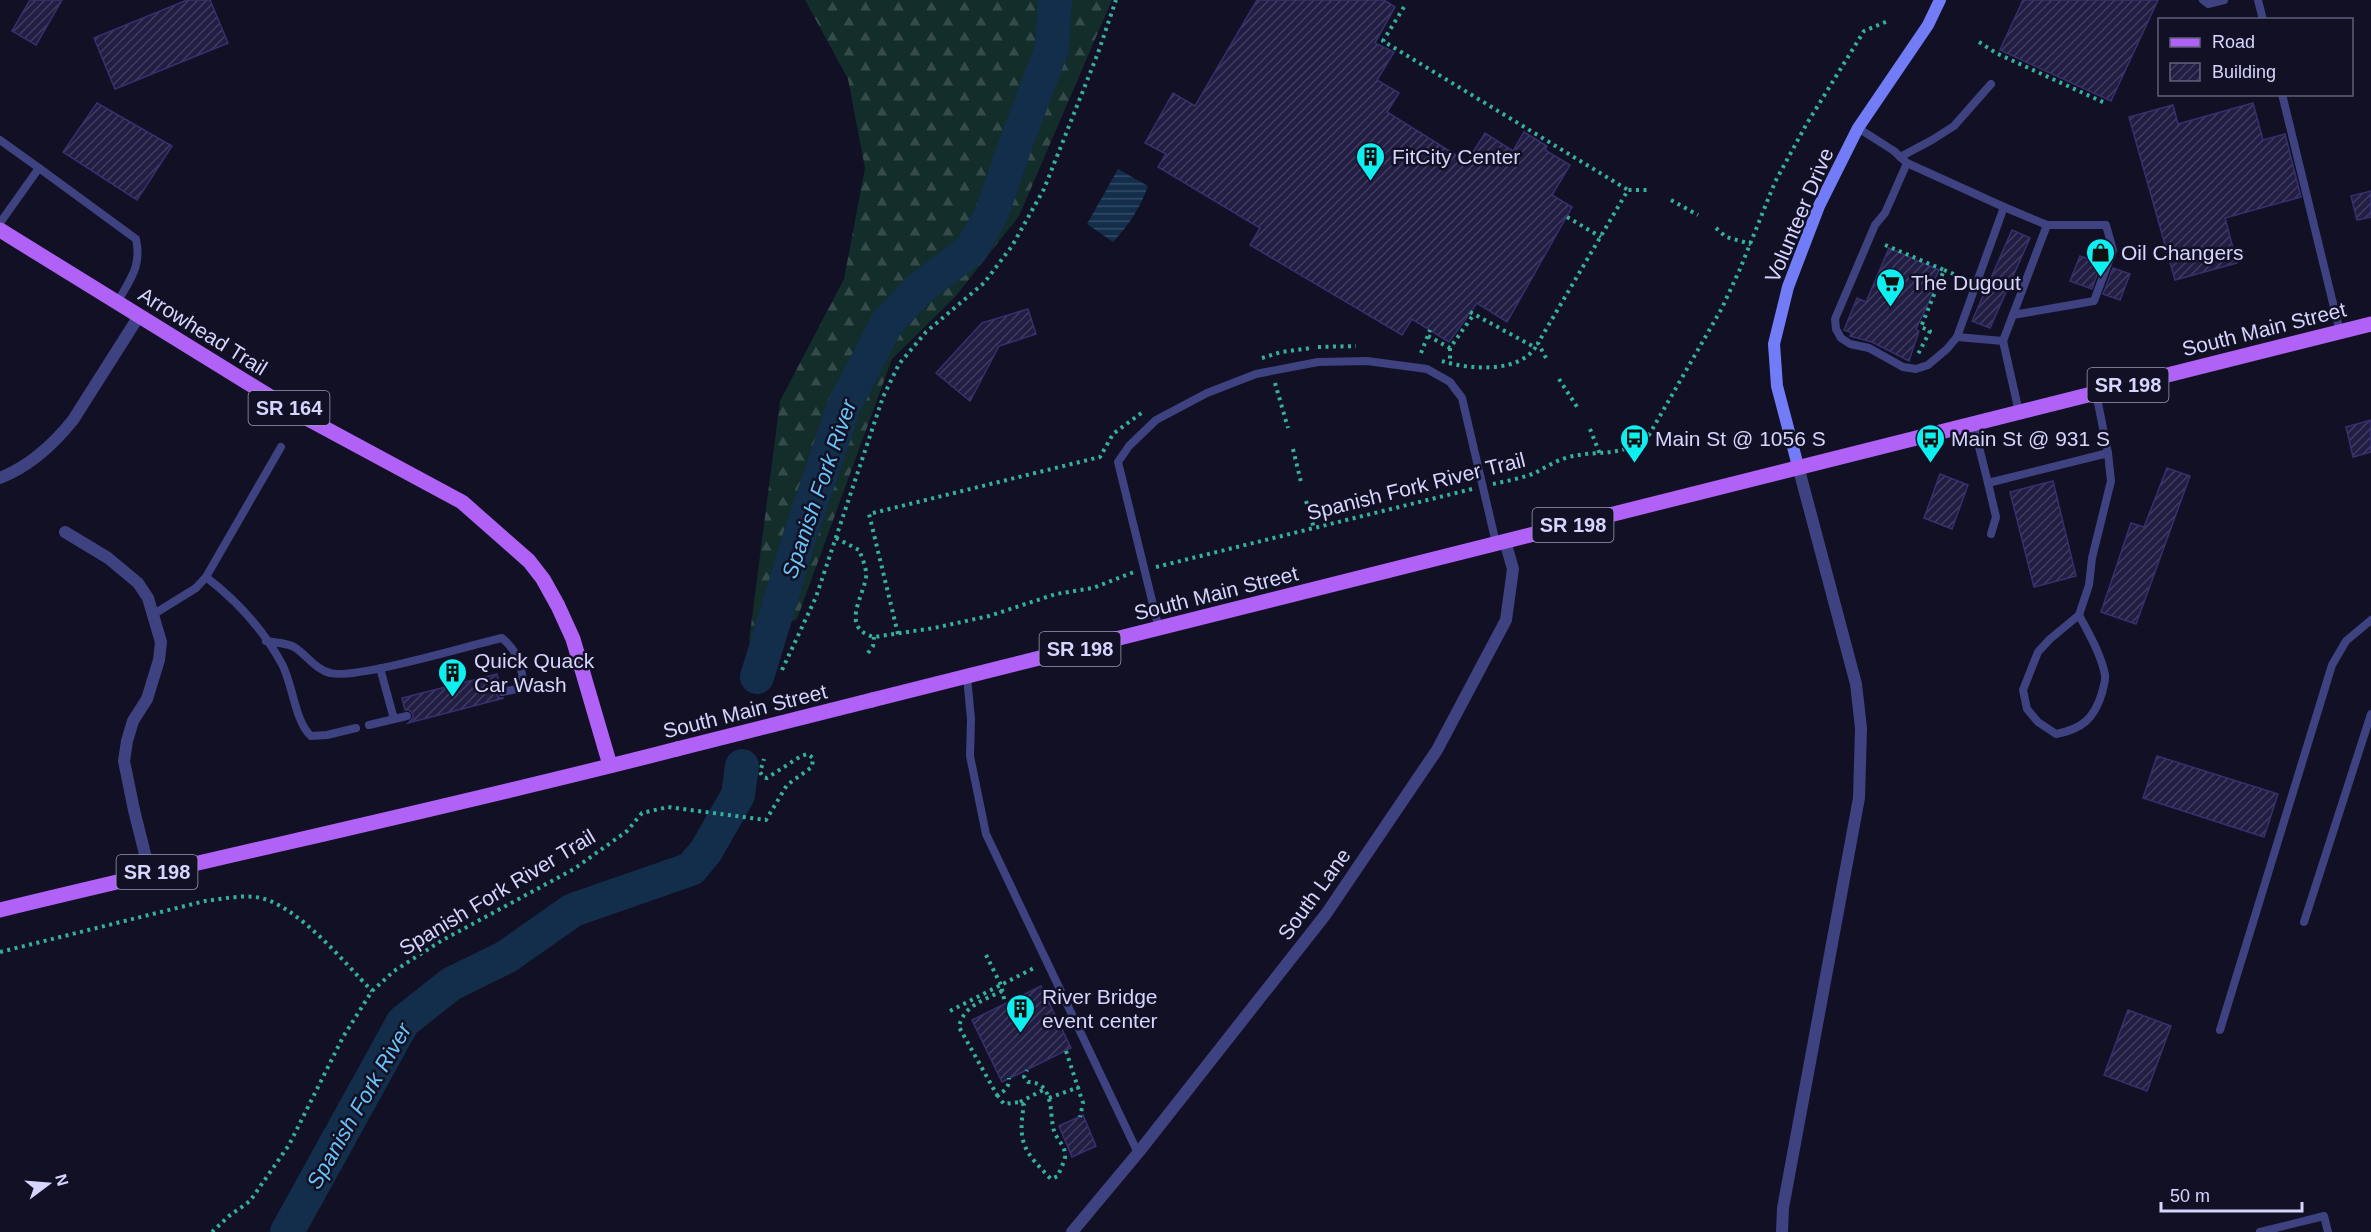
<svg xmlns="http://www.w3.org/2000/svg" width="2371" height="1232" font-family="Arial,sans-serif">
  <defs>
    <pattern id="forest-firs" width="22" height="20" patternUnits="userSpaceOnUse" patternTransform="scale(1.5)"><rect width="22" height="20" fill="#132d2a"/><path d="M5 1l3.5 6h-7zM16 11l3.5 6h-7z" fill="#344b4a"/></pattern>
    <pattern id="water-rules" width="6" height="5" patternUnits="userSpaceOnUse" patternTransform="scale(1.5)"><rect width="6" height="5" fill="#132e4a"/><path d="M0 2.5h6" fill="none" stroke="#344b65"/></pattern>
    <pattern id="building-hatch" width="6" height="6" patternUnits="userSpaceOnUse" patternTransform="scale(1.5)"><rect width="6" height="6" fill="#211d43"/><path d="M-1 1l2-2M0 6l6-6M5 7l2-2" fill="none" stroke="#403d5f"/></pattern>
  </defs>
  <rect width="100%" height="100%" fill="#111024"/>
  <polygon fill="url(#forest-firs)" points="805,0 1112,0 1019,216 955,297 892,359 797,619 749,641 780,401 844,279 865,168 848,79"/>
  <path fill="url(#water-rules)" d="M1118,169L1148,186C1140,208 1129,225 1113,242L1087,224Z"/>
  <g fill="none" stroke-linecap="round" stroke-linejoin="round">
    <g stroke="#132e4a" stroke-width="34">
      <polyline points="757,677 800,536 844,406 887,323 919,289 971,250 992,213 1012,154 1052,48 1055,0"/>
      <polyline points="287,1232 403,1022 451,984 506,957 573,910 691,869 706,851 738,795 742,766"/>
    </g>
  </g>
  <g fill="url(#building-hatch)" stroke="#36306e" stroke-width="1.5">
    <polygon points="30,0 62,0 36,45 12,31"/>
    <polygon points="187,0 210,0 228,43 115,89 94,38"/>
    <polygon points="1257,0 1384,0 1395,7 1375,43 1394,52 1377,80 1399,93 1387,112 1467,162 1485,133 1513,151 1524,132 1547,146 1545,150 1570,165 1552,195 1572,207 1507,322 1477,303 1449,342 1412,319 1402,335 1250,245 1260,228 1158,167 1166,154 1145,143 1173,93 1195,106"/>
    <polygon points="2023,0 2158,0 2111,101 2000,50"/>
    <polygon points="97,103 172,146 137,200 63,152"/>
    <polygon points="2253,103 2263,140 2285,134 2301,197 2225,218 2237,263 2175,280 2129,117 2173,105 2178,124"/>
    <polygon points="2371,191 2371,217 2357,220 2351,196"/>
    <polygon points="2012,230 2030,238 1990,328 1972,321"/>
    <polygon points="1889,248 1939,270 1933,283 1935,284 1933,293 1916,329 1919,331 1909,361 1872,342 1850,336 1852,333 1844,330 1857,298 1866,302"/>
    <polygon points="2080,256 2101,263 2092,289 2070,281"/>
    <polygon points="2113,268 2130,274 2120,300 2103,294"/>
    <polygon points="1028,309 1036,334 999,346 970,401 936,373 982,323"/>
    <polygon points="2371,420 2371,452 2353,457 2346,427"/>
    <polygon points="2167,468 2190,476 2136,624 2101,612 2131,523 2144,527"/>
    <polygon points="1940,474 1968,485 1952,529 1924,518"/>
    <polygon points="2053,481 2076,576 2034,587 2010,492"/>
    <polygon points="497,674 500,686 496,689 496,694 499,698 504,698 408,723 413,718 413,714 409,710 405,710 402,698"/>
    <polygon points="2157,756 2278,794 2264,837 2143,798"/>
    <polygon points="1041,986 1071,1048 1002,1082 972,1020"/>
    <polygon points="2128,1010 2171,1026 2147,1091 2104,1075"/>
    <polygon points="1083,1115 1096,1146 1072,1157 1059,1126"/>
  </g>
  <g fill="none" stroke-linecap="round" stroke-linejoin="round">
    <g stroke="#36af9c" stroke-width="4" stroke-dasharray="3 4.5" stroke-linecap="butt">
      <polyline points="1404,7 1383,41 1628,190"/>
      <polyline points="1979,42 1996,53 2107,104"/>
      <polyline points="1671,200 1698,215"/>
      <polyline points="1567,217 1601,237"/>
      <polyline points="1716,228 1726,237 1751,244"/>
      <polyline points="1885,245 1944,270 1921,327 1930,331 1917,356"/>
      <polyline points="1944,270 1961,277"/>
      <polyline points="1470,312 1536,348"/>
      <polyline points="1428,336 1450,348 1474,314"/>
      <polyline points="1318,347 1356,346"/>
      <polyline points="1450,348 1450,363"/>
      <polyline points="1421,353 1430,330"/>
      <polyline points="1262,358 1281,352 1311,348"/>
      <polyline points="1546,358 1538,343 1628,190 1650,190"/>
      <path d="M1442,361C1470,370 1523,374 1538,343"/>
      <polyline points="1559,379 1579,410"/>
      <polyline points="1275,383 1288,428"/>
      <polyline points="1590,429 1600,454"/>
      <polyline points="1293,449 1301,482"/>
      <path d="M1493,484C1507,481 1522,478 1535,473C1546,467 1557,460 1569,457C1600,449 1621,459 1649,435L1722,308L1740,269L1775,182L1806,125L1864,31L1888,21"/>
      <polyline points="1306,501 1314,528"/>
      <path d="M836,538L859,550C862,558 867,568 866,577C863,598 840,628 874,637L934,628L989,616L1056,594L1093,588L1134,572"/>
      <polyline points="1156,567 1472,489"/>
      <polyline points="898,634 869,514 1100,457 1113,434 1144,411"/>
      <polyline points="868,653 873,646 874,637"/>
      <polyline points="782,670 816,597 883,397 899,364 926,332 984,283 1012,246 1044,189 1098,53 1116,0"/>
      <path d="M0,952L205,901C223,899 243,894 261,898C299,907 345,963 372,991"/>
      <polyline points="986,955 1001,985 1005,1003"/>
      <path d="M1002,991C984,1000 963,1006 959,1027L997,1095C1005,1091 1009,1088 1009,1078"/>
      <polyline points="950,1011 1034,968"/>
      <polyline points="1066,1051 1083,1103 1080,1117"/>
      <path d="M997,1095L1004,1104L1020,1102L1024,1105C1017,1144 1025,1152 1051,1179L1058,1176C1060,1170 1064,1163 1065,1157C1066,1146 1057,1140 1054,1131C1049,1114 1055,1082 1028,1082L1024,1077L1027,1070"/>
      <polyline points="1049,1098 1079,1087"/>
      <polyline points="1020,1102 1045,1089"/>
      <polyline points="212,1232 229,1216 250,1201 289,1145 343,1037 372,991 394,971 441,941 574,869 627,831 642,813 668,807 766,820 787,785 812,767 813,758 808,754 801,756 767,778 763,777 760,772 764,759"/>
    </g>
    <g stroke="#3e4280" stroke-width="8">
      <polyline points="2203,0 2208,4 2224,0"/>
      <polyline points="2258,0 2263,20"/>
      <polyline points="2282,94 2340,332"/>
      <polyline points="1858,128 1894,151 1907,163 2004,207 1957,337 1947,349 1928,365 1916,369 1903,367 1869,348 1850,344 1841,338 1836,329 1835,319 1875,225 1885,213 1907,163"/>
      <polyline points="0,140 39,168"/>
      <polyline points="1900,157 1932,140 1954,126 1991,84"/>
      <path d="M0,223L39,168L136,239C142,267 130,279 117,303"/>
      <polyline points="2013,315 2094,301 2113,250 2106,225 2047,225"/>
      <polyline points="1957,337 2003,341 2019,412"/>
      <polyline points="2003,341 2047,225 2004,207"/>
      <polyline points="1973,423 1988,483 2108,453 2096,393"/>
      <polyline points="1988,483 1996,517 1991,534"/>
      <path d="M206,577C236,600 264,631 282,664C293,685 295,722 311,736L327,735L356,728"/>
      <polyline points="154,614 196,588 206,577 281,447"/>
      <path d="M2079,615C2089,634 2101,654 2105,675C2106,681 2103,687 2102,693C2094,719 2082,729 2056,734L2038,722L2027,709L2023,690L2038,652L2050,639L2079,615L2089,585L2092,558L2111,481L2108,453"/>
      <polyline points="1159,629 1118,462 1129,446 1156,420 1207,393 1256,374 1318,362 1367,361 1427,369 1450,382 1462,398 1496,543"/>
      <path d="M266,641C276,643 290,643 297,649C308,657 317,670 330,673C355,680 470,645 502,638C516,650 521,662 523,681L517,689L502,692"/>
      <polyline points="380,668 394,719"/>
      <polyline points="967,677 971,719 970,756 986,834 1138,1153"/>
      <polyline points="369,725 407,716"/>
      <polyline points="2304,922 2371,714"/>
      <polyline points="2220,1030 2332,665 2346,641 2371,620"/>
      <polyline points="2260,1232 2324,1216 2328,1232"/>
    </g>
    <g stroke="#3e4280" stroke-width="12">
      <path d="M0,478C30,466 53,445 73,420L139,316"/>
      <polyline points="65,532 108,558 138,583 148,598 161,642 159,660 147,699 133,721 127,741 124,761 134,810 150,874"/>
      <polyline points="1072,1232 1138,1153 1326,914 1437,750 1506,620 1513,569 1505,541"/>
      <polyline points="1782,1232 1783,1208 1859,798 1861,728 1856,684 1798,466"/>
    </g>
    <polyline stroke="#727cf7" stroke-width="12" points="1798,466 1777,386 1774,344 1788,287 1819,206 1858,128 1928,25 1940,0"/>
    <g stroke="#b062f6" stroke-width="15">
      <polyline points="0,230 295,412 462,502 529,561 543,579 558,606 573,639 610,765"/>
      <polyline points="872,700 2371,324"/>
      <path d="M0,910C225,855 452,807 677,749"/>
    </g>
    <polyline stroke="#b062f6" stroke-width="15" points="677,749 872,700"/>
  </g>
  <defs>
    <symbol id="building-pin" viewBox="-11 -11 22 30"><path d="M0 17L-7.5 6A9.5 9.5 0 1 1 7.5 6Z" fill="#0eefef" stroke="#111024"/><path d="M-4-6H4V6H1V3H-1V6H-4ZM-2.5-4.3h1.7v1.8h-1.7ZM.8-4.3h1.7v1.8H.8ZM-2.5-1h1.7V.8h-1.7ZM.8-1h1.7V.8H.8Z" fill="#111"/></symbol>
    <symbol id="shop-pin" viewBox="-11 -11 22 30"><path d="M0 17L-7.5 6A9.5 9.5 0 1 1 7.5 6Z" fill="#0eefef" stroke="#111024"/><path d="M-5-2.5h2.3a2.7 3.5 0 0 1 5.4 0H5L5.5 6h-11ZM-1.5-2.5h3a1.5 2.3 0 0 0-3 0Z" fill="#111"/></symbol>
    <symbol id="supermarket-pin" viewBox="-11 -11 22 30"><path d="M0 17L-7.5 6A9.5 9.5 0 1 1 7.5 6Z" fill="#0eefef" stroke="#111024"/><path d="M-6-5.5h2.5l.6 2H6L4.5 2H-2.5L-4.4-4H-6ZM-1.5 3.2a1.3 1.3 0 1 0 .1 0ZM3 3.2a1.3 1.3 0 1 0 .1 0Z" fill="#111"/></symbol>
    <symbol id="bus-pin" viewBox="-11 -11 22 30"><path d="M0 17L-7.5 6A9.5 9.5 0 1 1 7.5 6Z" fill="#0eefef" stroke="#111024"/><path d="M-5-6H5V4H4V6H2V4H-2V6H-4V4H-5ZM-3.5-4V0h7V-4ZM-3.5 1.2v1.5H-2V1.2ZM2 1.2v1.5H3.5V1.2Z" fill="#111"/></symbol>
  </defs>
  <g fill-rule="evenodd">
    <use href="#building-pin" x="1354" y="140" width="33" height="45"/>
    <use href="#shop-pin" x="2084" y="236" width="33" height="45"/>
    <use href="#supermarket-pin" x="1874" y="266" width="33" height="45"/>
    <use href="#bus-pin" x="1618" y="422" width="33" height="45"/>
    <use href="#bus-pin" x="1914" y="422" width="33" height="45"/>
    <use href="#building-pin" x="436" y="656" width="33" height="45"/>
    <use href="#building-pin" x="1004" y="992" width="33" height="45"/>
  </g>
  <g text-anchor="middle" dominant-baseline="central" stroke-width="5" stroke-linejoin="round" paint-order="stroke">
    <g fill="#111024" stroke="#9a9abc" stroke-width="1.5">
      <rect x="2087.5" y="368" width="81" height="34" rx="4.5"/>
      <rect x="248.5" y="391" width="81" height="34" rx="4.5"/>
      <rect x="1532.5" y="508" width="81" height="34" rx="4.5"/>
      <rect x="1039.5" y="632" width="81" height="34" rx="4.5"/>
      <rect x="116.5" y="855" width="81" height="34" rx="4.5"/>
    </g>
    <g font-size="20" font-weight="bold" fill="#d5d5fd">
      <text x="2128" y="385">SR 198</text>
      <text x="289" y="408">SR 164</text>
      <text x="1573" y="525">SR 198</text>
      <text x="1080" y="649">SR 198</text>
      <text x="157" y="872">SR 198</text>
    </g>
    <g font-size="21" fill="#d5d5fd" stroke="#111024" text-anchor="start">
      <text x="1392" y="156">FitCity Center</text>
      <text x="2121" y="252">Oil Changers</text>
      <text x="1911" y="282">The Dugout</text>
      <text x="1655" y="438">Main St @ 1056 S</text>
      <text x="1951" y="438">Main St @ 931 S</text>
      <text x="474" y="660">Quick Quack<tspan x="474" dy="24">Car Wash</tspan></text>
      <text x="1042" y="996">River Bridge<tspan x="1042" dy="24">event center</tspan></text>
    </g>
    <g font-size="21" fill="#d5d5fd" stroke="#111024">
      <text transform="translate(1799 215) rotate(-67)">Volunteer Drive</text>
      <text transform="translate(2264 329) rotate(-14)">South Main Street</text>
      <text transform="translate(203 331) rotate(32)">Arrowhead Trail</text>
      <text transform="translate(1416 486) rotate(-14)">Spanish Fork River Trail</text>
      <text transform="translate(1216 593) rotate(-14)">South Main Street</text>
      <text transform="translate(745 711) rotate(-14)">South Main Street</text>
      <text transform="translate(497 892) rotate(-31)">Spanish Fork River Trail</text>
      <text transform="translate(1314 894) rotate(-54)">South Lane</text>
    </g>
    <g font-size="22" font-style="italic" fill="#69c3f6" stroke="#111024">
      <text transform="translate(819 489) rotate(-71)">Spanish Fork River</text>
      <text transform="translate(359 1106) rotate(-60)">Spanish Fork River</text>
    </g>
  </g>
  <rect x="2158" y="18" width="195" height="78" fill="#111024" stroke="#5f5f7b" stroke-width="1.5"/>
  <rect x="2170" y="38" width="30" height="9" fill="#b062f6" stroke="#5f5f7b" stroke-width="1.5"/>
  <text x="2212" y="48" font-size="18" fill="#d5d5fd">Road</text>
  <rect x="2170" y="63" width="30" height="18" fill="url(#building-hatch)" stroke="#5f5f7b" stroke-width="1.5"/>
  <text x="2212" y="78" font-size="18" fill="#d5d5fd">Building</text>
  <g transform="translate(48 1184) rotate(74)" stroke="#111024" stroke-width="4.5" paint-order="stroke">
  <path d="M0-4.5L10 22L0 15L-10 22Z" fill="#d5d5fd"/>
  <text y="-9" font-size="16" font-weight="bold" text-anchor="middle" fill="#d5d5fd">N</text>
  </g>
  <path d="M2161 1202v9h141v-9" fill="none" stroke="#d5d5fd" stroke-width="3"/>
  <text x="2170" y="1202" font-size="18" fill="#d5d5fd" stroke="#111024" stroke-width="4.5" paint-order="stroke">50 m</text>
</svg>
